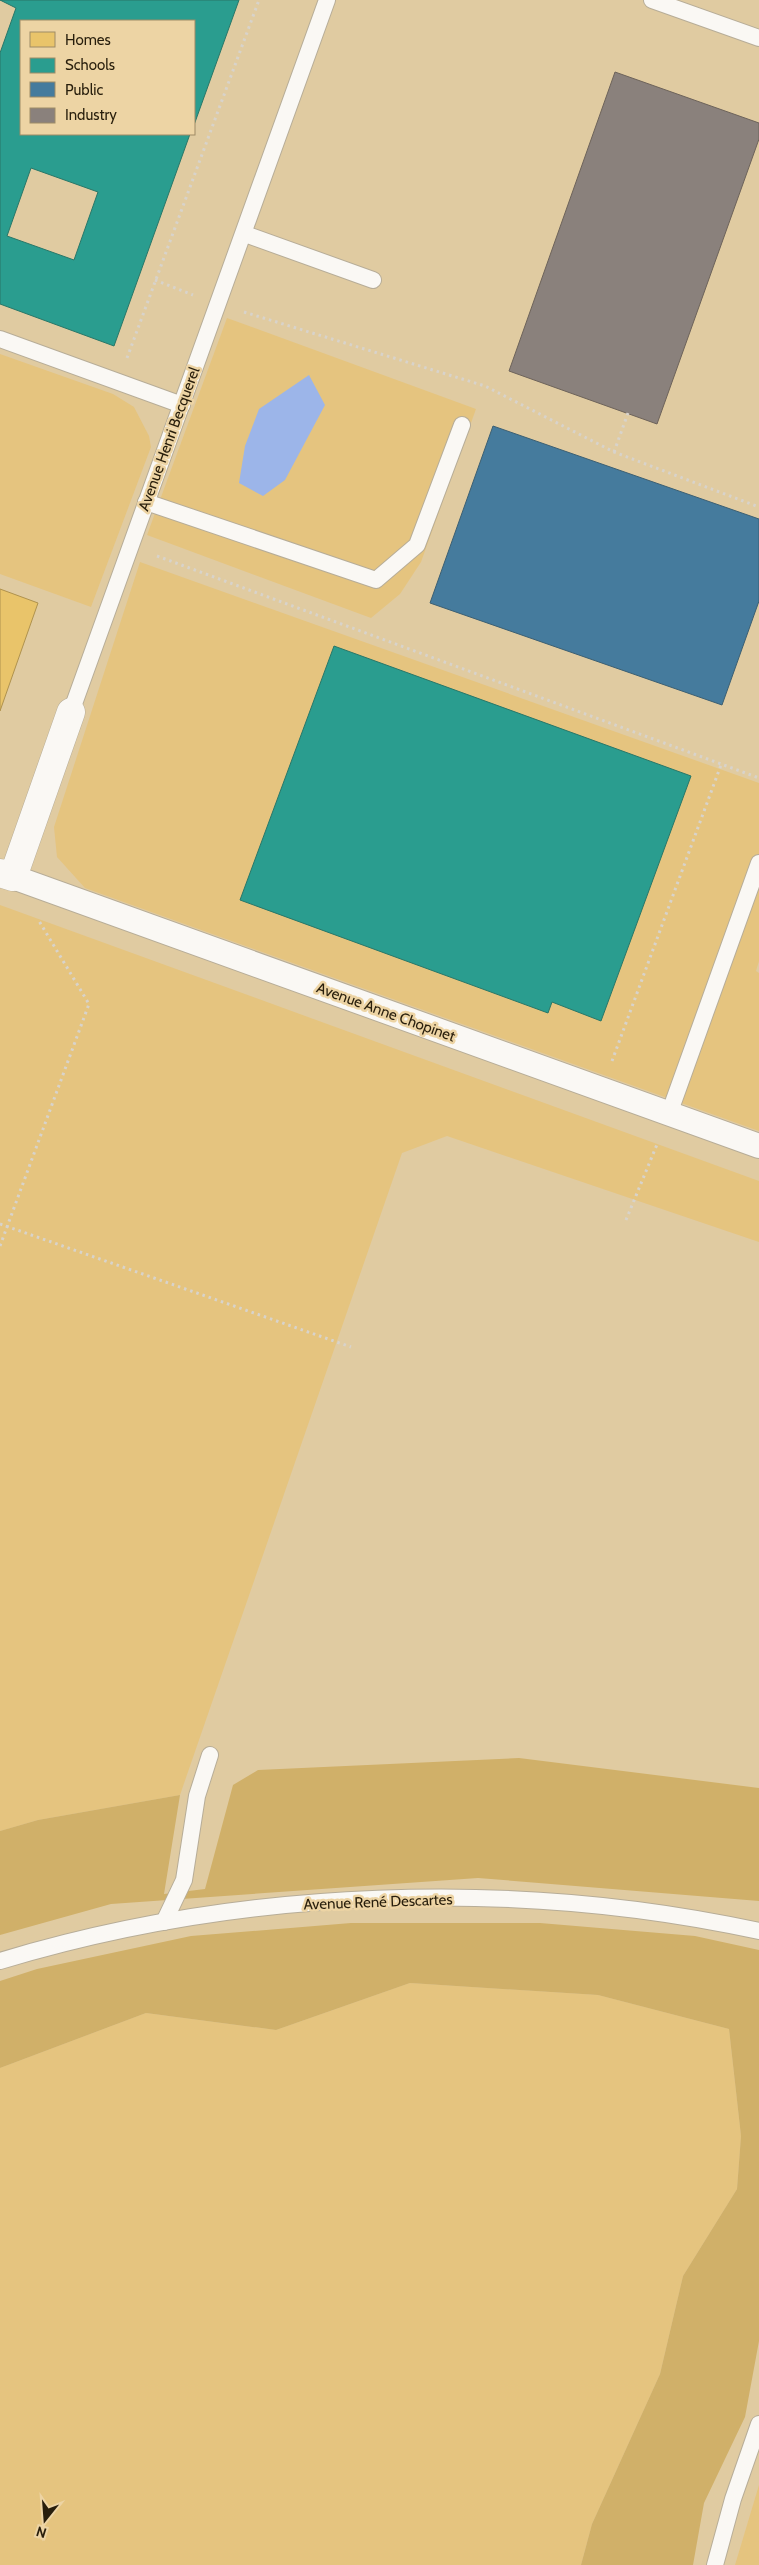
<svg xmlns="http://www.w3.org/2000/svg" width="759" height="2565" font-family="Cabin,sans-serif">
  <rect width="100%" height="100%" fill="#dccfb5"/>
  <path fill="#e0cba1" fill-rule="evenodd" d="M0,0H759V2565H0ZM21,21H194V134H21Z"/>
  <g fill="#e5c47f">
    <polygon points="227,318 476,409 421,562 400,594 371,618 147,535"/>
    <polygon points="0,354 113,394 134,407 149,436 151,447 91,607 0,574"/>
    <polygon points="140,562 759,783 759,961 756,971 759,973 759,1131 85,888 57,857 54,827"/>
    <polygon points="0,905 759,1181 759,1242 447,1136 402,1153 180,1795 38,1820 0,1831"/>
    <polygon points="410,1983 598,1995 729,2029 741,2136 737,2189 683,2276 660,2374 592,2524 581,2565 0,2565 0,2068 146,2013 276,2030"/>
    <polygon points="759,2485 759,2565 735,2565"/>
  </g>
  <g fill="#d0b069">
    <polygon points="519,1758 759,1788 759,1901 478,1878 111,1904 0,1935 0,1831 38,1820 180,1795 164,1894 205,1889 233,1785 258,1770"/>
    <polygon points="351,1923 540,1923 695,1936 759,1950 759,2341 745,2417 704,2503 693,2565 581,2565 592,2524 660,2374 683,2276 737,2189 741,2136 729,2029 598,1995 410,1983 276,2030 146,2013 0,2068 0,1981 37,1969 191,1936"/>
  </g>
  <polygon fill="#9cb5e9" points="309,375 325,405 285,480 263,496 239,483 245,446 259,409"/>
  <polygon fill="#e9c46a" stroke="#af924e" points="0,589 38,603 0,711"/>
  <g fill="#2a9d8f" stroke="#297768" fill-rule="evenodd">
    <path d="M0,0H239L194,125V21H21V134H190L114,346L0,304V53L16,8ZM31,168L98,192L74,260L7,236Z"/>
    <polygon points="334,646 691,776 601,1021 552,1002 548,1013 240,900"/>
  </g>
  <polygon fill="#457b9d" stroke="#3c5f72" points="493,426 759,519 759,601 722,705 430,603"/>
  <polygon fill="#8a817c" stroke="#6d635a" points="615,72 759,123 759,139 657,424 509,371"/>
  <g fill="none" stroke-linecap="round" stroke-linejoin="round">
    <defs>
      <g id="service">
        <polyline points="652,0 759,38"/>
        <polyline points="245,234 373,280"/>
        <polyline points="0,339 182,405"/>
        <polyline points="146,502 376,580 417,545 462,425"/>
        <polyline points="71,712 327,0"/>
        <polyline points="669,1114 759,863"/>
        <polyline points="164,1922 184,1880 197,1796 210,1755"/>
        <path d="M0,1961C241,1888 514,1878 759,1931"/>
        <polyline points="715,2565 733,2499 759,2424"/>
      </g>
      <polyline id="pedestrian" points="13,877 759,1146"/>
      <polyline id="minor" points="0,873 13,877 71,712"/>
    </defs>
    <use href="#service" stroke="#b7ad98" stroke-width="18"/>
    <use href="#pedestrian" stroke="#b7ad98" stroke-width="26"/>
    <use href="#minor" stroke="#b7ad98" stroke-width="29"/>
    <g stroke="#d8d3cb" stroke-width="3" stroke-dasharray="2.5 4" stroke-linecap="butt">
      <polyline points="155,280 193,295"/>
      <polyline points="244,312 485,386 614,452 759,507"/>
      <polyline points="127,358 259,0"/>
      <polyline points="614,452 628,413"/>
      <polyline points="157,556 759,778"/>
      <polyline points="612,1061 721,765"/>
      <polyline points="626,1220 658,1142"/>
      <polyline points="0,1224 351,1347"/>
      <polyline points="0,1246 89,1004 39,921"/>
    </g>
    <use href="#service" stroke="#faf8f4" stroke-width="16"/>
    <use href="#pedestrian" stroke="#faf8f4" stroke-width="24"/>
    <use href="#minor" stroke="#faf8f4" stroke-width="28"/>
  </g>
  <g text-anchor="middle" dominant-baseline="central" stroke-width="5" stroke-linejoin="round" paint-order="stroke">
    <g font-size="15" fill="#281e0c" stroke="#edd4a4">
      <text transform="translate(169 439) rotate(-70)">Avenue Henri Becquerel</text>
      <text transform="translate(386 1012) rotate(20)">Avenue Anne Chopinet</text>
      <text transform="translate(378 1902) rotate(-2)">Avenue René Descartes</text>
    </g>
  </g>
  <rect x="20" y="20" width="175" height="115" fill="#edd4a4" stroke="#9e8b67"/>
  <rect x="30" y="32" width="25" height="15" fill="#e9c46a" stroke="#9e8b67"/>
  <text x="65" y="45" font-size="15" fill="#281e0c">Homes</text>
  <rect x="30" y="58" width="25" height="15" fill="#2a9d8f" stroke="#9e8b67"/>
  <text x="65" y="70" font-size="15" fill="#281e0c">Schools</text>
  <rect x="30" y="82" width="25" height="15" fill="#457b9d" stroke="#9e8b67"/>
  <text x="65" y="95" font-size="15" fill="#281e0c">Public</text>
  <rect x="30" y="108" width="25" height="15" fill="#8a817c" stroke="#9e8b67"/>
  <text x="65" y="120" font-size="15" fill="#281e0c">Industry</text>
  <g transform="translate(45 2520) rotate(197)" stroke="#edd4a4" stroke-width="4" paint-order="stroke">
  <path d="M0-4L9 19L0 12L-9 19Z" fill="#281e0c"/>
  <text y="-8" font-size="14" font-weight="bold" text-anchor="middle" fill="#281e0c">N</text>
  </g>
</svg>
